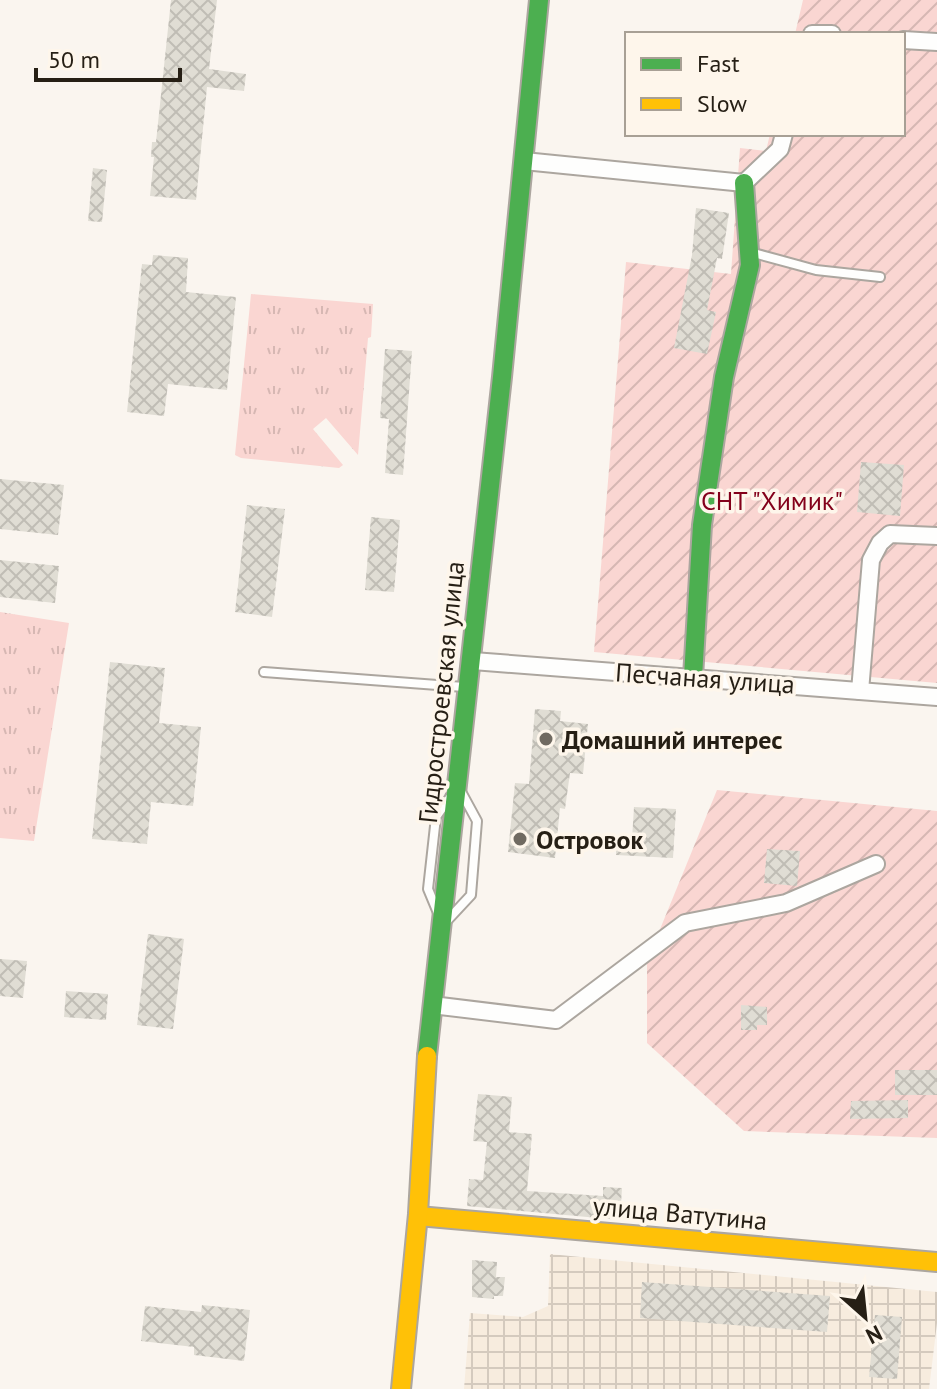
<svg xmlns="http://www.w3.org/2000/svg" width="937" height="1389" font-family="'PT Sans',sans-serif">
  <defs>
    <pattern id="industrial-grid" width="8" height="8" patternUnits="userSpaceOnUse" patternTransform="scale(2)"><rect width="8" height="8" fill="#f7ecde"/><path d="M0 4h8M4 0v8" fill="none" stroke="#d4cabe"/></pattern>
    <pattern id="grass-tufts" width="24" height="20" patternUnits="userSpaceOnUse" patternTransform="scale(2)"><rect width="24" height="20" fill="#fad6d2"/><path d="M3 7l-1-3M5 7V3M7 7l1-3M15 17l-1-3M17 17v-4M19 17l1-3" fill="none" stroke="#d6b7b3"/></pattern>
    <pattern id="garden-furrows" width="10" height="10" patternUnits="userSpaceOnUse" patternTransform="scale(2)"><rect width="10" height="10" fill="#fad6d2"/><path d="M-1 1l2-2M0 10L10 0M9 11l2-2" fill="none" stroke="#d6b7b3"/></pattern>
    <pattern id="building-cross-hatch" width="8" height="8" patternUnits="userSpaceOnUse" patternTransform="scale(2)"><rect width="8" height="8" fill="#e0ddd4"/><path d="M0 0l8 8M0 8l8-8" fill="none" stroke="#c0bdb5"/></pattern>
  </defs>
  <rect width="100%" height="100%" fill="#faf5ef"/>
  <polygon fill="url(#industrial-grid)" points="550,1254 937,1292 937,1323 929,1389 464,1389 470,1313 523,1317 548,1306"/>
  <g fill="url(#grass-tufts)">
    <polygon points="251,294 373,304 371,337 368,338 358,455 326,418 313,429 343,465 339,468 241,458 235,455"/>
    <polygon points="0,612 69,623 34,841 0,838"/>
  </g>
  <g fill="url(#garden-furrows)">
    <polygon points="803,0 937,0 937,683 594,652 626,262 731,274 740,148 766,151 770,134 903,134 903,34 795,34"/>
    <polygon points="717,790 937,811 937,1138 744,1131 647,1043 647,961"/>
  </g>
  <g fill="url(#building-cross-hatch)">
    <polygon points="171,0 217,0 209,69 246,74 244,91 207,87 196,200 150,196 154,157 151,157 152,142 156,142"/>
    <polygon points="93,168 107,170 102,222 88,221"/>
    <polygon points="696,208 729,213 722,259 717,258 707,310 716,312 707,354 674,348 692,255"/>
    <polygon points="153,255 188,258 186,292 236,297 227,390 168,384 164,416 127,412 142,264 152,265"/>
    <polygon points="385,349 412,351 403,475 385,473 389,419 380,418"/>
    <polygon points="861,462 904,465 900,516 857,512"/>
    <polygon points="0,479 64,485 58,535 0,529"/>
    <polygon points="247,505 285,509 272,617 235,612"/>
    <polygon points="371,517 400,520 394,592 365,590"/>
    <polygon points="0,560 59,566 55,603 0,597"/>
    <polygon points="110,662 165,668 159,723 201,727 193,806 151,802 147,844 92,839"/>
    <polygon points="535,709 561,711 560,721 588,724 583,774 570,773 565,809 560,808 555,858 508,852 515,783 529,784"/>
    <polygon points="634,807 676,809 673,858 616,855 616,838 632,839"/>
    <polygon points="767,849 800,851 797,886 764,883"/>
    <polygon points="148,934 184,939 173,1029 137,1025"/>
    <polygon points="0,959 27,961 23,998 0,996"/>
    <polygon points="66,991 108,994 106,1020 64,1017"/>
    <polygon points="741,1005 767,1007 767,1025 757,1025 757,1030 741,1030"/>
    <rect x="895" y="1070" width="42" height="25"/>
    <polygon points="478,1094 512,1097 509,1132 532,1134 527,1191 603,1196 603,1187 622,1188 620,1220 467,1206 469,1179 483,1180 487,1142 473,1141"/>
    <polygon points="908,1100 908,1118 850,1119 851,1101"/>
    <polygon points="472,1260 497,1262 496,1277 505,1277 503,1296 494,1296 494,1299 472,1297"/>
    <polygon points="642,1282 830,1296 827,1332 640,1318"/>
    <polygon points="202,1305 250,1310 244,1361 194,1355 194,1347 141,1341 145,1306 201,1312"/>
    <polygon points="875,1315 902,1317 897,1379 869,1377"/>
  </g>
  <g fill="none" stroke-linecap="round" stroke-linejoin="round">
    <defs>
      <g id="lane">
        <polyline points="750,252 816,270 880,277"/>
        <polyline points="264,672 464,687"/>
        <polygon points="458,786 477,821 471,895 443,925 428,889 436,817"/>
      </g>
      <g id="street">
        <polyline points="812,34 832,34"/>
        <polyline points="903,40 937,42"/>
        <polyline points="524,161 744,183 780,149 784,134"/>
        <polyline points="473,661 937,697"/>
        <polyline points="860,691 871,560 880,543 890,534 937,536"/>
        <polyline points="432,1005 556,1020 685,923 786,903 876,864"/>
      </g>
      <g id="fast">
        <polyline points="693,677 702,525 724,377 750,265 744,183"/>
        <polyline points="427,1056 502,377 539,0"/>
      </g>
      <g id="slow">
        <polyline points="418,1216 937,1262"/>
        <polyline points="401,1389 418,1214 427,1056"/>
      </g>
    </defs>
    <use href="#lane" stroke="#aca69f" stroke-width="12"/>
    <use href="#street" stroke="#aca69f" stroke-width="20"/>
    <use href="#fast" stroke="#aca69f" stroke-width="22"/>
    <use href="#slow" stroke="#aca69f" stroke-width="22"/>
    <use href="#lane" stroke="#fefefd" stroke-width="8"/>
    <use href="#street" stroke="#fefefd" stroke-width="16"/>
    <use href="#fast" stroke="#4caf50" stroke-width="18"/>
    <use href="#slow" stroke="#ffc107" stroke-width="18"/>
  </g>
  <g fill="#706a61" stroke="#fef6eb" stroke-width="3">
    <circle cx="546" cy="739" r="8"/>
    <circle cx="520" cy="839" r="8"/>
  </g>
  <g text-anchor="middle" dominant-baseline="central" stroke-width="7" stroke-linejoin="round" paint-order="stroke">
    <g font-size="26" fill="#83001a" stroke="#fef6eb">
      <text x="772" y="500">СНТ "Химик"</text>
    </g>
    <g font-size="26" fill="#261f15" stroke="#fef6eb">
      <text transform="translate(705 678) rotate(4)">Песчаная улица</text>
      <text transform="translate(441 692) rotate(-84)">Гидростроевская улица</text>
      <text transform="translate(680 1213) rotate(5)">улица Ватутина</text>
    </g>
    <g font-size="26" font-weight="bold" fill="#261f15" stroke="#fef6eb" text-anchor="start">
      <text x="562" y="739">Домашний интерес</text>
      <text x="536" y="839">Островок</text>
    </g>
  </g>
  <rect x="625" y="32" width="280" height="104" fill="#fef6eb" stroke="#a8a095" stroke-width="2"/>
  <rect x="641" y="58" width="40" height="12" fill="#4caf50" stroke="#a8a095" stroke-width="2"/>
  <text x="697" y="72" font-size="24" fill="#261f15">Fast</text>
  <rect x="641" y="98" width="40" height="12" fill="#ffc107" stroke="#a8a095" stroke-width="2"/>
  <text x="697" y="112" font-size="24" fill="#261f15">Slow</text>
  <g transform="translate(865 1317) rotate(153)" stroke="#fef6eb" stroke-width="6" paint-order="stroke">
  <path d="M0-6L14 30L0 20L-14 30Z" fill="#261f15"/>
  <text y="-12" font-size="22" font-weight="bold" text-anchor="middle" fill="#261f15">N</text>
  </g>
  <path d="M36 68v12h144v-12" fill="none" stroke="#261f15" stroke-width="4"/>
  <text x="48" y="68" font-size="24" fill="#261f15" stroke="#fef6eb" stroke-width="6" paint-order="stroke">50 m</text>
</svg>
